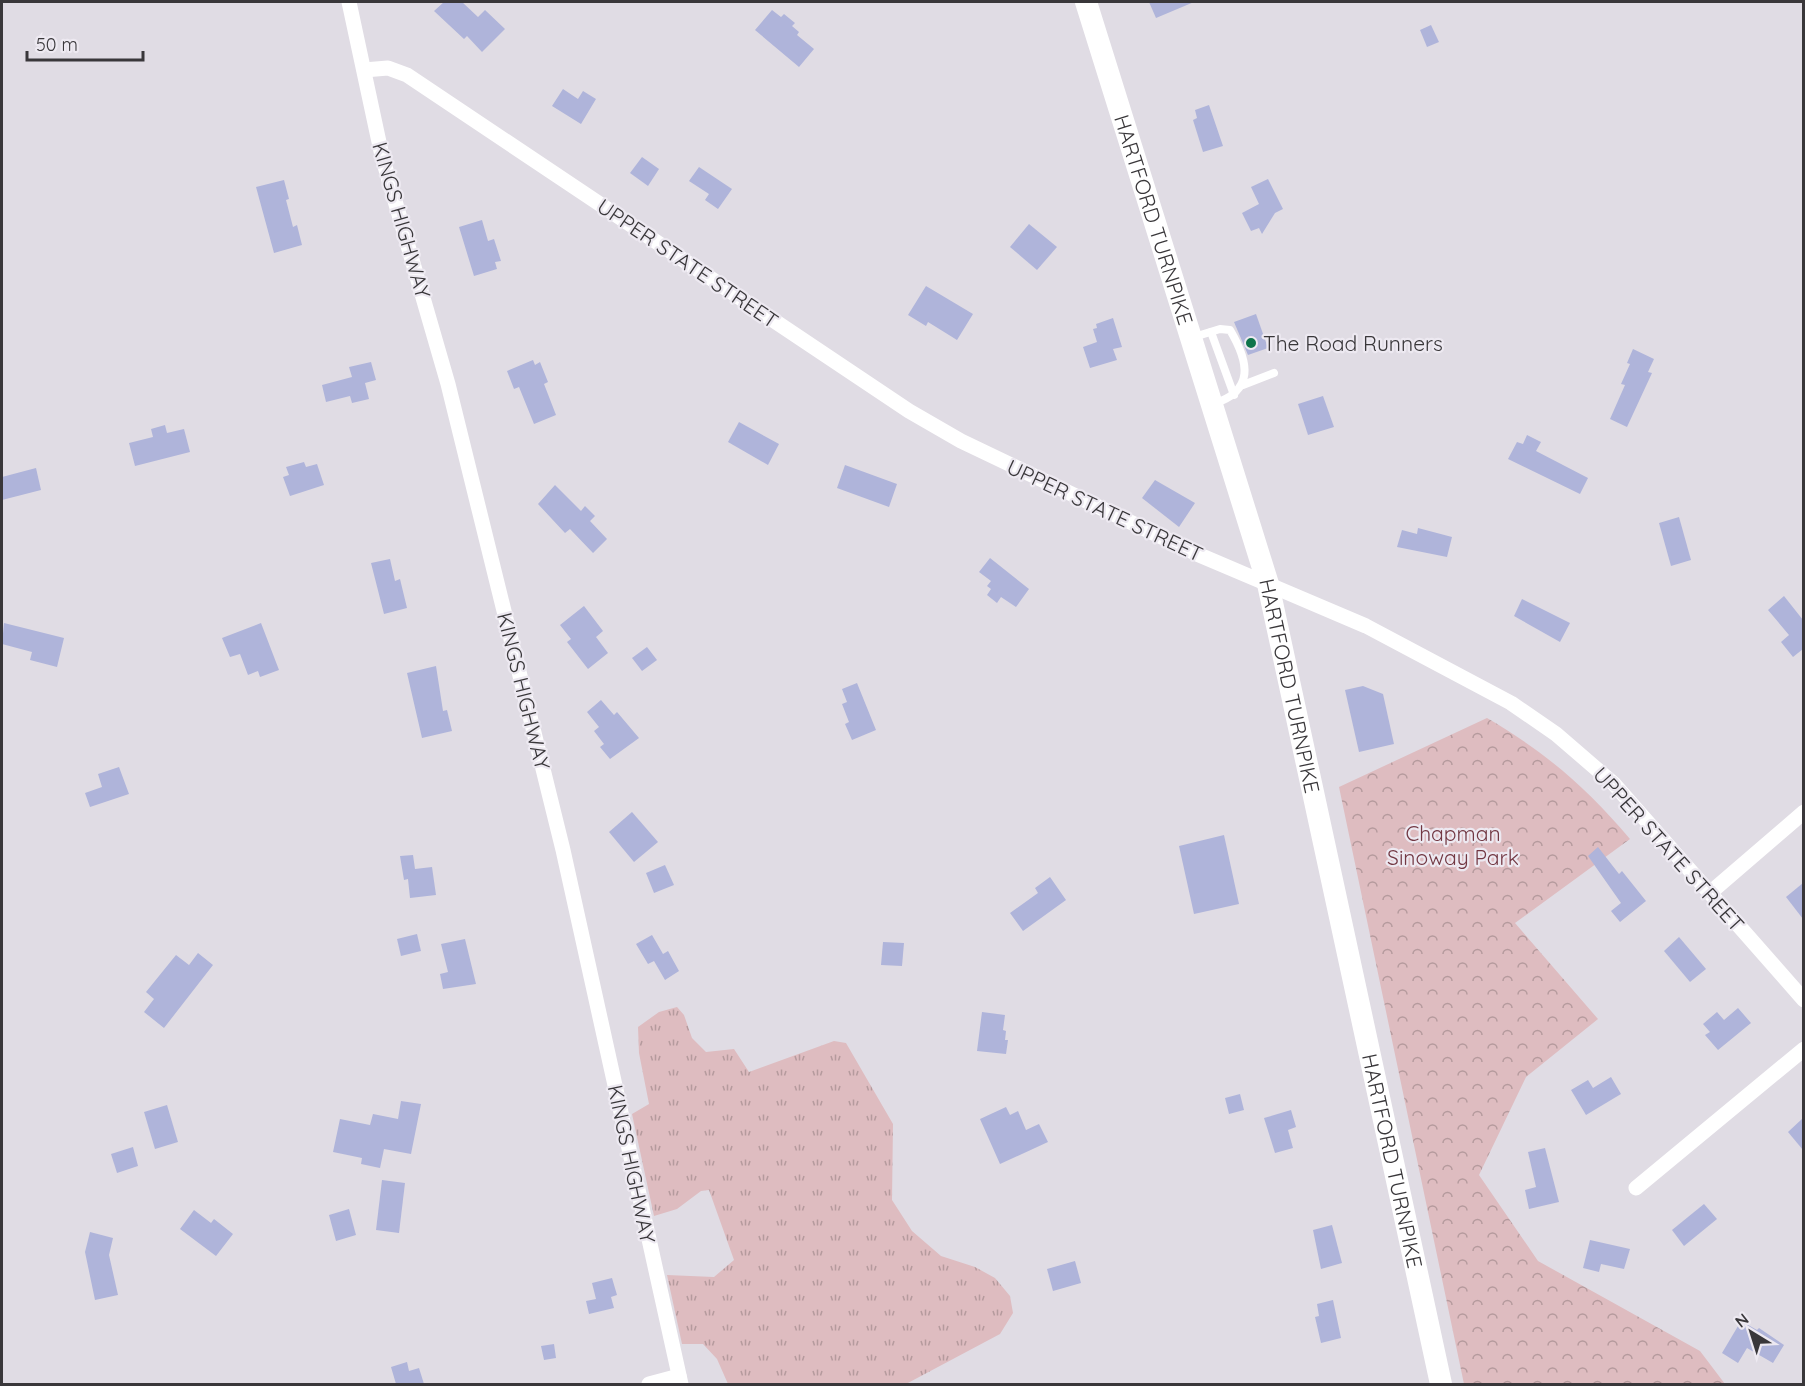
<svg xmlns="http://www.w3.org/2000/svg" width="1805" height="1386" font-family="Quicksand,sans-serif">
  <defs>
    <pattern id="grass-tufts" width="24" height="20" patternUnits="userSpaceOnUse" patternTransform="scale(1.5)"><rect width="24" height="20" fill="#debcc0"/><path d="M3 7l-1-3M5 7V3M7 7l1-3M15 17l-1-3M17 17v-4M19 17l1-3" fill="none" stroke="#b59a9d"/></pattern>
    <pattern id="park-crowns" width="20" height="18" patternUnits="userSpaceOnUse" patternTransform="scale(1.5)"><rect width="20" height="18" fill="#debcc0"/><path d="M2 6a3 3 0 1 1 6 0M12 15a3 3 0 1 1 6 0" fill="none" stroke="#b59a9d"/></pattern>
  </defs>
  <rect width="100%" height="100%" fill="#e0dce4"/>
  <polygon fill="url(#grass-tufts)" points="677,1007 684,1015 692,1038 706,1052 734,1049 749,1072 834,1041 846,1043 893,1124 892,1200 912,1231 941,1256 975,1267 995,1278 1010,1296 1013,1313 1000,1334 906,1384 728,1384 717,1359 703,1344 682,1344 667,1275 714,1277 734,1260 709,1190 701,1191 677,1209 654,1216 632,1114 649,1104 639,1053 638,1027 659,1012"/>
  <path fill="url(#park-crowns)" d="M1487,718C1545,752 1586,787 1630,839L1515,923L1598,1019L1526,1077L1479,1175L1538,1261L1700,1351L1725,1384H1464L1339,787Z"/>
  <g fill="#afb4da">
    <polygon points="444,2 462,2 478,17 485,10 505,29 482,52 467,36 464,39 434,11"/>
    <polygon points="1149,2 1194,2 1156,18"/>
    <polygon points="772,10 781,17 784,14 795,23 792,26 799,32 797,35 814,49 799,67 755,30"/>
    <polygon points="1431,25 1439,42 1427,47 1420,30"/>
    <polygon points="563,89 578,99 583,91 596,99 581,124 552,106"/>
    <polygon points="1209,105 1223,146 1203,152 1193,120 1197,118 1195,110"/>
    <polygon points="642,157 659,169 648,186 630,173"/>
    <polygon points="699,167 732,189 718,209 705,200 709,194 689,181"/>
    <polygon points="1268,179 1283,209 1275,213 1262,234 1259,228 1251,231 1242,213 1259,204 1251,187"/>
    <polygon points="284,180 289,199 286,200 293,227 297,225 302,245 274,253 256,187"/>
    <polygon points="482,220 488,241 494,239 501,261 495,262 497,269 474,276 459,227"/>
    <polygon points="1029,224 1057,247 1037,270 1010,247"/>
    <polygon points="926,286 973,314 957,340 928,322 926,326 908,315"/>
    <polygon points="1256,314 1268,348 1248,355 1234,322"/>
    <polygon points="1113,318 1122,347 1113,349 1117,360 1090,368 1083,347 1097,342 1093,329 1097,328 1096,324"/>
    <polygon points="1633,349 1654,359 1648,372 1652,373 1627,427 1610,419 1625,385 1621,384 1630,364 1627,363"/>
    <polygon points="533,360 535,365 540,362 548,382 544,384 556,415 534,424 519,387 514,389 507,371"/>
    <polygon points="371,362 376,380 365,383 369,399 352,403 350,396 326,402 322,385 352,377 349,367"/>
    <polygon points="1323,396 1334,427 1308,435 1298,404"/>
    <polygon points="739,422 779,444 768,465 728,442"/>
    <polygon points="165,425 167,433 184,429 190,452 135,466 129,443 153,437 151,429"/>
    <polygon points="1527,435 1541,442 1536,451 1588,478 1580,494 1508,459 1517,442 1523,444"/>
    <polygon points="304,462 306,467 317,464 324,485 290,496 283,477 289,475 286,467"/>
    <polygon points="845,465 897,484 889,507 837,488"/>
    <polygon points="36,468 41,490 2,500 2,477"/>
    <polygon points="1155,480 1195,503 1179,527 1142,498"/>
    <polygon points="555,485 581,511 585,506 595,516 590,521 607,539 593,553 570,529 565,533 538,504"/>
    <polygon points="1679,517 1691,560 1671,566 1659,523"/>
    <polygon points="1418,528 1452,537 1447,557 1397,547 1402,530 1417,534"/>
    <polygon points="990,558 1029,589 1016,607 1001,597 997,603 987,595 991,589 987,586 991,581 979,572"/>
    <polygon points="390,559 395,581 400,579 407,608 384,614 371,563"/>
    <polygon points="1784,596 1803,620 1803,649 1793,657 1781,642 1789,635 1768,610"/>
    <polygon points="1522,599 1570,623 1560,642 1514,616"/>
    <polygon points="584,606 603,631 596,637 608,653 588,669 567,642 571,639 560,625"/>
    <polygon points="4,623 64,638 57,667 30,660 32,652 2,644"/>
    <polygon points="261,623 279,670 260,677 258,671 248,675 240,654 230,657 222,638"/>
    <polygon points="647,647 657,660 642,671 632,658"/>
    <polygon points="436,666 443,711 447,710 452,731 422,738 407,673"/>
    <polygon points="857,683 876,730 852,740 845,724 849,722 842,704 847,702 842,689"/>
    <polygon points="1363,686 1383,694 1394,744 1359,752 1345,690"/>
    <polygon points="601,700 614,715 617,712 639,738 610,759 600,747 604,744 594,731 599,727 587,712"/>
    <polygon points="119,767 129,794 90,807 85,793 102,787 98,774"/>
    <polygon points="632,812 658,842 634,862 609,832"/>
    <polygon points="1224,835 1239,904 1194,914 1179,846"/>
    <polygon points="1598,847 1619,874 1622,871 1646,901 1620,922 1611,911 1621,903 1588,856"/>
    <polygon points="413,855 415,869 432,867 436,895 410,898 408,879 404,880 400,856"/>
    <polygon points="665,865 674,885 654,893 646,873"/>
    <polygon points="1050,877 1066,900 1023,931 1010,913 1038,893 1035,888"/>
    <polygon points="1803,883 1803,919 1786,897"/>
    <polygon points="417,934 421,951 401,956 397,939"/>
    <polygon points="652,935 663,954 668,951 679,971 665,980 654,961 648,964 636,944"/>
    <polygon points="1679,937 1706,969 1690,982 1664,951"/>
    <polygon points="465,939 476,984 443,989 440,974 448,972 441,944"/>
    <polygon points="883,942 904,943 902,966 881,965"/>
    <polygon points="198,953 213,965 164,1028 144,1012 154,999 146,992 176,955 189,965"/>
    <polygon points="1738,1008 1751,1023 1718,1050 1705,1035 1710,1032 1703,1024 1717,1012 1724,1020"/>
    <polygon points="982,1012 1005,1015 1003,1030 1006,1031 1005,1040 1008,1040 1006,1054 977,1051"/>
    <polygon points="1611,1077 1621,1094 1586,1115 1571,1090 1588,1080 1593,1088"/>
    <polygon points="1240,1094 1244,1110 1229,1114 1225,1098"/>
    <polygon points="401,1101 421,1104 411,1154 384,1149 380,1168 361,1164 362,1158 333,1152 340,1119 370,1125 373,1114 398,1119"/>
    <polygon points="167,1105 178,1142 155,1149 144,1112"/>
    <polygon points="1006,1107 1010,1115 1018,1111 1026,1130 1039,1124 1048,1142 1000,1164 980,1119"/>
    <polygon points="1291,1110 1296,1127 1288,1130 1293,1148 1275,1153 1264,1118"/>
    <polygon points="1803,1118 1803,1150 1788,1132"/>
    <polygon points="133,1147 138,1166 117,1173 111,1154"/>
    <polygon points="1545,1148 1559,1202 1529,1209 1525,1190 1536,1187 1528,1152"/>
    <polygon points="382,1180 405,1183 399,1233 376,1230"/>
    <polygon points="1704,1204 1717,1219 1684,1246 1672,1230"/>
    <polygon points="349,1209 356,1235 336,1241 329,1215"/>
    <polygon points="194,1210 211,1223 214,1219 233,1234 216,1256 180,1229"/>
    <polygon points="1332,1225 1342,1263 1321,1269 1313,1230"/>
    <polygon points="90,1232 113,1238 109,1255 118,1295 95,1300 85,1252"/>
    <polygon points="1590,1240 1630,1249 1624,1269 1601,1264 1599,1272 1583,1268"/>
    <polygon points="1075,1261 1081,1283 1053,1291 1047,1269"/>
    <polygon points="612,1278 617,1295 611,1297 614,1308 589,1314 586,1301 596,1299 592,1283"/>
    <polygon points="1333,1300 1341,1338 1321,1343 1315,1317 1319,1316 1317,1304"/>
    <polygon points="1741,1321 1757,1330 1759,1328 1784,1345 1773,1363 1747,1348 1738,1363 1722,1353"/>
    <polygon points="554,1344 556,1358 544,1360 541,1346"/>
    <polygon points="407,1362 409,1371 419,1368 424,1384 396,1384 391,1367"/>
  </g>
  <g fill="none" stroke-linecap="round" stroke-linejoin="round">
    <g stroke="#fff" stroke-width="8">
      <polyline points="1211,332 1234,395"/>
      <path d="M1194,337L1220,329L1230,330C1249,362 1255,391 1213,404"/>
      <polyline points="1243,385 1274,373"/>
    </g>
    <g stroke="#fff" stroke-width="15">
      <polyline points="349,2 382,156 448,384 563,850 681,1384"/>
      <polyline points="364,70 388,68 407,75 909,411 961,441 1197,554 1366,626 1511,703 1556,734 1614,784 1804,1000"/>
      <polyline points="1711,892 1804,812"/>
      <polyline points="1636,1188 1804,1049"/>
      <polyline points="649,1384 679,1376"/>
    </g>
    <path stroke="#fff" stroke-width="22" id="s1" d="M1086,2L1268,584L1441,1384"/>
  </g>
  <circle fill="#0e744b" stroke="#ede9f1" stroke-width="2" cx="1251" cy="343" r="6"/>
  <g text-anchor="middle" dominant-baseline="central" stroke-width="4.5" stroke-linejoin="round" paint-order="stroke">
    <g font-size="21" fill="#39373a" stroke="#ede9f1">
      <text stroke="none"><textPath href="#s1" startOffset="228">HARTFORD TURNPIKE</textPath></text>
      <text transform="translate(402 220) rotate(74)">KINGS HIGHWAY</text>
      <text transform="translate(688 263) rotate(34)">UPPER STATE STREET</text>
      <text transform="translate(1105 510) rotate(25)">UPPER STATE STREET</text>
      <text stroke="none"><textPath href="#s1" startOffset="714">HARTFORD TURNPIKE</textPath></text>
      <text transform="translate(524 691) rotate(76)">KINGS HIGHWAY</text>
      <text transform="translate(1669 849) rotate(48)">UPPER STATE STREET</text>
      <text stroke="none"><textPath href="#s1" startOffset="1200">HARTFORD TURNPIKE</textPath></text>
      <text transform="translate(632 1164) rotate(78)">KINGS HIGHWAY</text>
    </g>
    <g font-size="21" fill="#39373a" stroke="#ede9f1" text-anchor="start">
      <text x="1263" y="343">The Road Runners</text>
    </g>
    <g font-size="21" fill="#723742" stroke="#ede9f1">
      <text x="1453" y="833">Chapman<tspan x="1453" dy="24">Sinoway Park</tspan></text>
    </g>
  </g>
  <rect width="1805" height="1386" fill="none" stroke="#39373a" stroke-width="6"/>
  <g transform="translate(1751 1332) rotate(322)" stroke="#ede9f1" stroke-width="4.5" paint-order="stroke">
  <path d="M0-4.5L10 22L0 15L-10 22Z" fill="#39373a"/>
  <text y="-9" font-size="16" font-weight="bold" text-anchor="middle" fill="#39373a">N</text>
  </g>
  <path d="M27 51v9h116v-9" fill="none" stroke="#39373a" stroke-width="3"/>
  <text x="36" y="51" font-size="18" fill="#39373a" stroke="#ede9f1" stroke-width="4.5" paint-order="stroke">50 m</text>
</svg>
